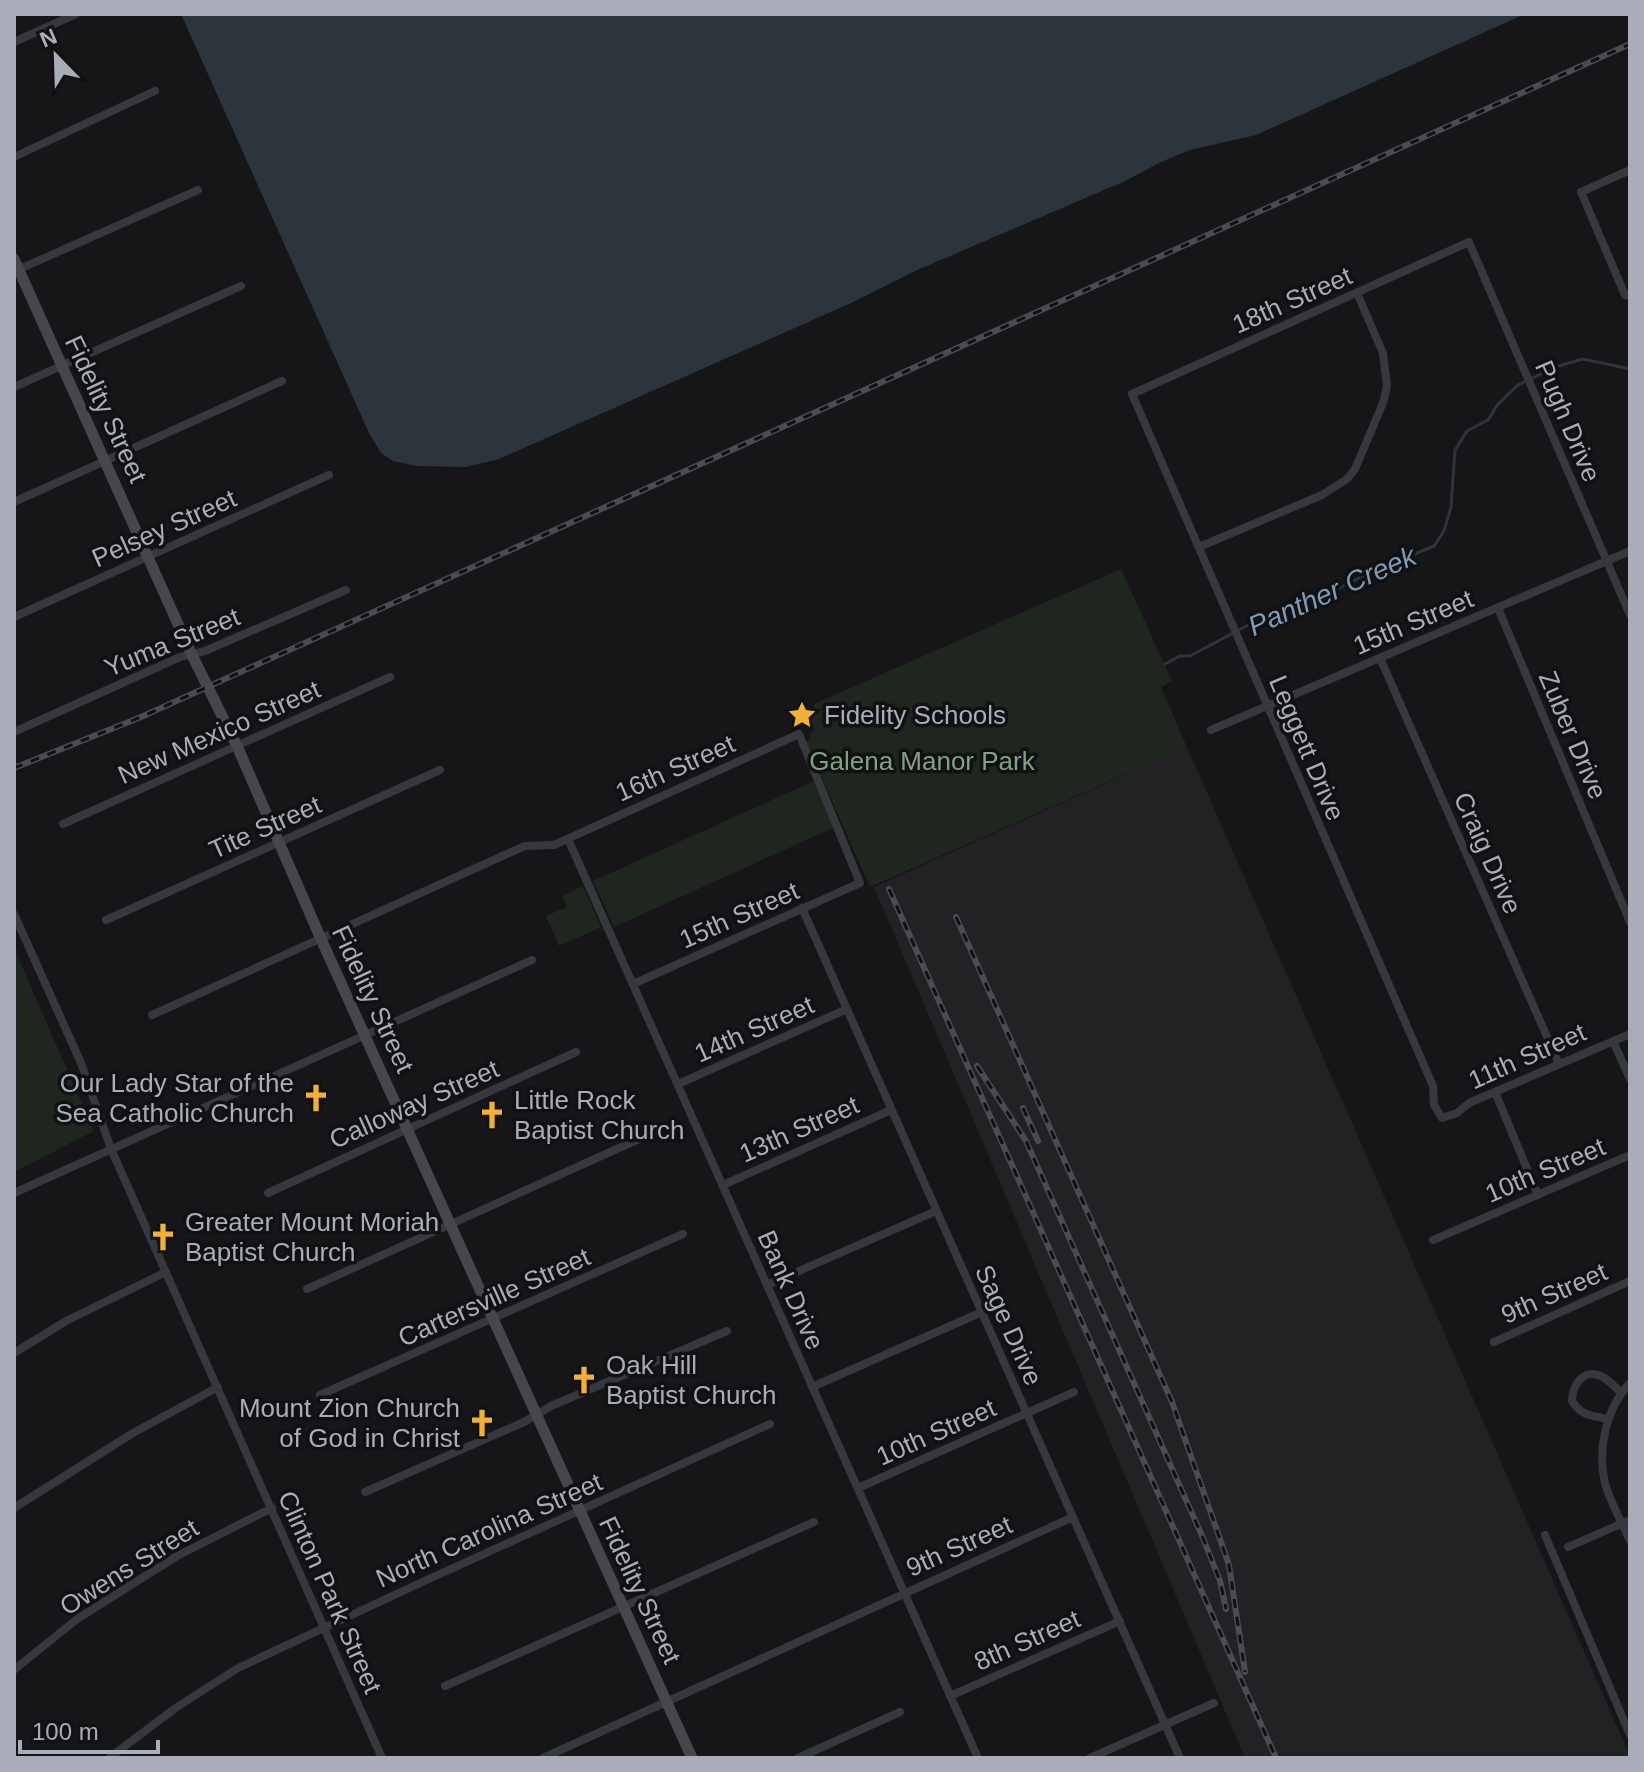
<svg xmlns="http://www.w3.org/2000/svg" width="1644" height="1772" font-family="Arial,sans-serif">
  <rect width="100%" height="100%" fill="#161618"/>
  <polygon fill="#222225" points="1187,747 1630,1756 1630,1758 1245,1758 874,887"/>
  <g fill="#1e261f">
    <polygon points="1121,569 1172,681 1161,687 1187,747 870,887 806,742 810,739 814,704"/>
    <polygon points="814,781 835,827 614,927 593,881"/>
    <polygon points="583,886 601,927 559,946 546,916 567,907 562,896"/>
    <polygon points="14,948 94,1131 14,1172"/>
  </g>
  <polygon fill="#2c353c" points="181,14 1525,14 1256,135 1190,150 1161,162 1125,181 915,271 851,303 499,459 466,467 417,466 393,461 381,453 369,433"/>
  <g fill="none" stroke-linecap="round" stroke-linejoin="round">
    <polyline stroke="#2c353c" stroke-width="3" points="1165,664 1180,656 1190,656 1252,623 1296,610 1367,574 1434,546 1444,531 1451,507 1455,450 1467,431 1488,420 1498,404 1518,385 1555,367 1583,359 1630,369"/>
    <g stroke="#37383d" stroke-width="8">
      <polyline points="14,42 76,14"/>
      <polyline points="14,157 155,91"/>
      <polyline points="1630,170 1581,192 1625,295 1630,296"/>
      <polyline points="15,271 198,190"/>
      <polyline points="14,387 241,286"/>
      <polyline points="14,502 282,381"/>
      <polyline points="1199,547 1322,495 1347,479 1355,469 1383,403 1387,386 1383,353 1357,293"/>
      <polyline points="1498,608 1630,922"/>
      <polyline points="1630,615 1469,242 1132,394 1433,1086 1434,1105 1442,1118 1457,1113 1469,1103 1630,1034"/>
      <polyline points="14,617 329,475"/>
      <polyline points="1380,658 1559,1064"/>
      <polyline points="1211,730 1630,551"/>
      <polyline points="14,732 180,657 205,651 346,590"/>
      <polyline points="63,824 390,677"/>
      <polyline points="568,839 978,1758"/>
      <polyline points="802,908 1180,1758"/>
      <polyline points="14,914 81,1063 111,1149 382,1758"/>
      <polyline points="106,920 440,770"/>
      <polyline points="152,1015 509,853 525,846 554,845 799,734 860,883 633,984"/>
      <polyline points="1613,1041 1630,1079"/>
      <polyline points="678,1084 847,1009"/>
      <polyline points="1495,1092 1538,1195"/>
      <polyline points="723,1185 891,1110"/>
      <polyline points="14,1193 532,960"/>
      <polyline points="268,1193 576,1052"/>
      <polyline points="1433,1240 1630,1155"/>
      <polyline points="767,1285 936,1211"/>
      <polyline points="307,1289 639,1139"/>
      <polyline points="1494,1342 1630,1281"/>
      <polyline points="14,1353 66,1321 166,1272"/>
      <path d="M1630,1383C1606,1408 1597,1449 1605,1483C1610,1502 1622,1522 1630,1541"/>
      <polyline points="812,1387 982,1312"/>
      <polyline points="320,1395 683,1234"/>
      <path d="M1607,1419C1592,1416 1580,1415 1572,1401C1572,1386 1583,1368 1601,1376C1608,1379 1615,1387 1621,1393"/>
      <polyline points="858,1488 1074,1392"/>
      <polyline points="365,1492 524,1422 551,1406 727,1331"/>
      <polyline points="14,1508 133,1433 218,1387"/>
      <polyline points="1545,1535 1630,1735"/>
      <polyline points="1568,1547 1630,1520"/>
      <polyline points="14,1670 77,1619 177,1556 272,1508"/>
      <polyline points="445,1686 814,1522"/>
      <polyline points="950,1696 1120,1621"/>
      <polyline points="109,1758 177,1707 238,1668 418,1584 770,1424"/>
      <polyline points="543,1758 1073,1517"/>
      <polyline points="798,1758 900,1712"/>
      <polyline points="1090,1758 1214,1703"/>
    </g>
    <polyline stroke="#45474d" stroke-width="11" points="14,259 191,653 237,746 321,939 692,1758"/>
    <defs>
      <g id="rail">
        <polyline points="14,768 141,717 1630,44"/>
        <polyline points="889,889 1276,1758"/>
        <polyline points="956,917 1172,1402 1229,1565 1245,1672"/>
        <polyline points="977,1066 1026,1141 1203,1538 1220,1581 1226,1609"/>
        <polyline points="1023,1108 1038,1141"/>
      </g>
    </defs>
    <use href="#rail" stroke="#4a4c52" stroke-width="6"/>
    <use href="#rail" stroke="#111113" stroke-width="3" stroke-dasharray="9" stroke-linecap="butt"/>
  </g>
  <defs>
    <symbol id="sight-bare" viewBox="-9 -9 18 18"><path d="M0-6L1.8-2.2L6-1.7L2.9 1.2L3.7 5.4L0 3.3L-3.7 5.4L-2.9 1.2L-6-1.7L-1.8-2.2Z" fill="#f2b134" stroke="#111113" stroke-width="2.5" paint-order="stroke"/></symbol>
    <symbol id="church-bare" viewBox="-9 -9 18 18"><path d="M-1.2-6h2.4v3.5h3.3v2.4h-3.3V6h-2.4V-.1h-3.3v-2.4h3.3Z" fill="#f2b134" stroke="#111113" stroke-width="2.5" paint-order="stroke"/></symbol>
  </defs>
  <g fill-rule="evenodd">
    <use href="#sight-bare" x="782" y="695" width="40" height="40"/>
    <use href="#church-bare" x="296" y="1078" width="40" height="40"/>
    <use href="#church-bare" x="472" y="1095" width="40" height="40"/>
    <use href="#church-bare" x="143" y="1217" width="40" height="40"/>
    <use href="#church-bare" x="564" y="1360" width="40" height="40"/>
    <use href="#church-bare" x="462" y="1403" width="40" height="40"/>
  </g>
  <g text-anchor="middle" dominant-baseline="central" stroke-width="7" stroke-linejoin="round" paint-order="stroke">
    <g font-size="26" fill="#a8adb8" stroke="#111113">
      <text transform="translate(1292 300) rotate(-24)">18th Street</text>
      <text transform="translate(106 409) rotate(65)">Fidelity Street</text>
      <text transform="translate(1568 421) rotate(67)">Pugh Drive</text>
      <text transform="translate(164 528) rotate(-24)">Pelsey Street</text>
      <text transform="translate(1413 622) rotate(-23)">15th Street</text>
      <text transform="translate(172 642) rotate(-22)">Yuma Street</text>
      <text transform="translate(219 732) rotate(-24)">New Mexico Street</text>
      <text transform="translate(1573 735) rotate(67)">Zuber Drive</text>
      <text transform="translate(1307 748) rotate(67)">Leggett Drive</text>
      <text transform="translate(675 768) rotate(-24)">16th Street</text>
      <text transform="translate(265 827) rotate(-24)">Tite Street</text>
      <text transform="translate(1488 853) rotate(66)">Craig Drive</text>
      <text transform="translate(739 915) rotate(-24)">15th Street</text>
      <text transform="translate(373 999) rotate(65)">Fidelity Street</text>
      <text transform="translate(754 1029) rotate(-24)">14th Street</text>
      <text transform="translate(1527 1056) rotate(-24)">11th Street</text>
      <text transform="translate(414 1104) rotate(-24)">Calloway Street</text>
      <text transform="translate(799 1129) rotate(-24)">13th Street</text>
      <text transform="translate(1545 1170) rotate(-23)">10th Street</text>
      <text transform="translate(791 1290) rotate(66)">Bank Drive</text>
      <text transform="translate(1554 1293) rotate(-24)">9th Street</text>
      <text transform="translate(494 1297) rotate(-24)">Cartersville Street</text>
      <text transform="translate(1009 1325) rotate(66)">Sage Drive</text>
      <text transform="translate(936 1432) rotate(-24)">10th Street</text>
      <text transform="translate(489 1530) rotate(-24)">North Carolina Street</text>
      <text transform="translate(959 1546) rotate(-24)">9th Street</text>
      <text transform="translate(129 1567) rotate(-32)">Owens Street</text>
      <text transform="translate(640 1590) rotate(65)">Fidelity Street</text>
      <text transform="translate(330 1592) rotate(66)">Clinton Park Street</text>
      <text transform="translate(1027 1640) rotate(-24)">8th Street</text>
    </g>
    <g font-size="26" fill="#a8adb8" stroke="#111113" text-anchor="start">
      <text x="824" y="715">Fidelity Schools</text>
      <text x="294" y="1083" text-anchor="end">Our Lady Star of the<tspan x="294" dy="30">Sea Catholic Church</tspan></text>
      <text x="514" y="1100">Little Rock<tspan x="514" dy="30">Baptist Church</tspan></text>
      <text x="185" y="1222">Greater Mount Moriah<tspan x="185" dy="30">Baptist Church</tspan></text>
      <text x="606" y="1365">Oak Hill<tspan x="606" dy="30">Baptist Church</tspan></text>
      <text x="460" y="1408" text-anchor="end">Mount Zion Church<tspan x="460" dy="30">of God in Christ</tspan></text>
    </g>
    <g font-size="26" fill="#7fa381" stroke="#111113">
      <text x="922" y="761">Galena Manor Park</text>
    </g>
    <g font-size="28" font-style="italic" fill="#7f9bb3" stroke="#111113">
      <text transform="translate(1332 591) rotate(-24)">Panther Creek</text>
    </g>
  </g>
  <rect width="1644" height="1772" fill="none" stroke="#a8adb8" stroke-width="32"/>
  <g transform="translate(56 56) rotate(337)" stroke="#111113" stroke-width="6" paint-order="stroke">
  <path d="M0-6L14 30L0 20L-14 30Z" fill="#a8adb8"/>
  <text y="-12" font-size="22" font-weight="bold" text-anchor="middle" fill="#a8adb8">N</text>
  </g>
  <path d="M20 1740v12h138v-12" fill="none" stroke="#a8adb8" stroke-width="4"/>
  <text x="32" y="1740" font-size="24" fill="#a8adb8" stroke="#111113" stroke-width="6" paint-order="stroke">100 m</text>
</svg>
